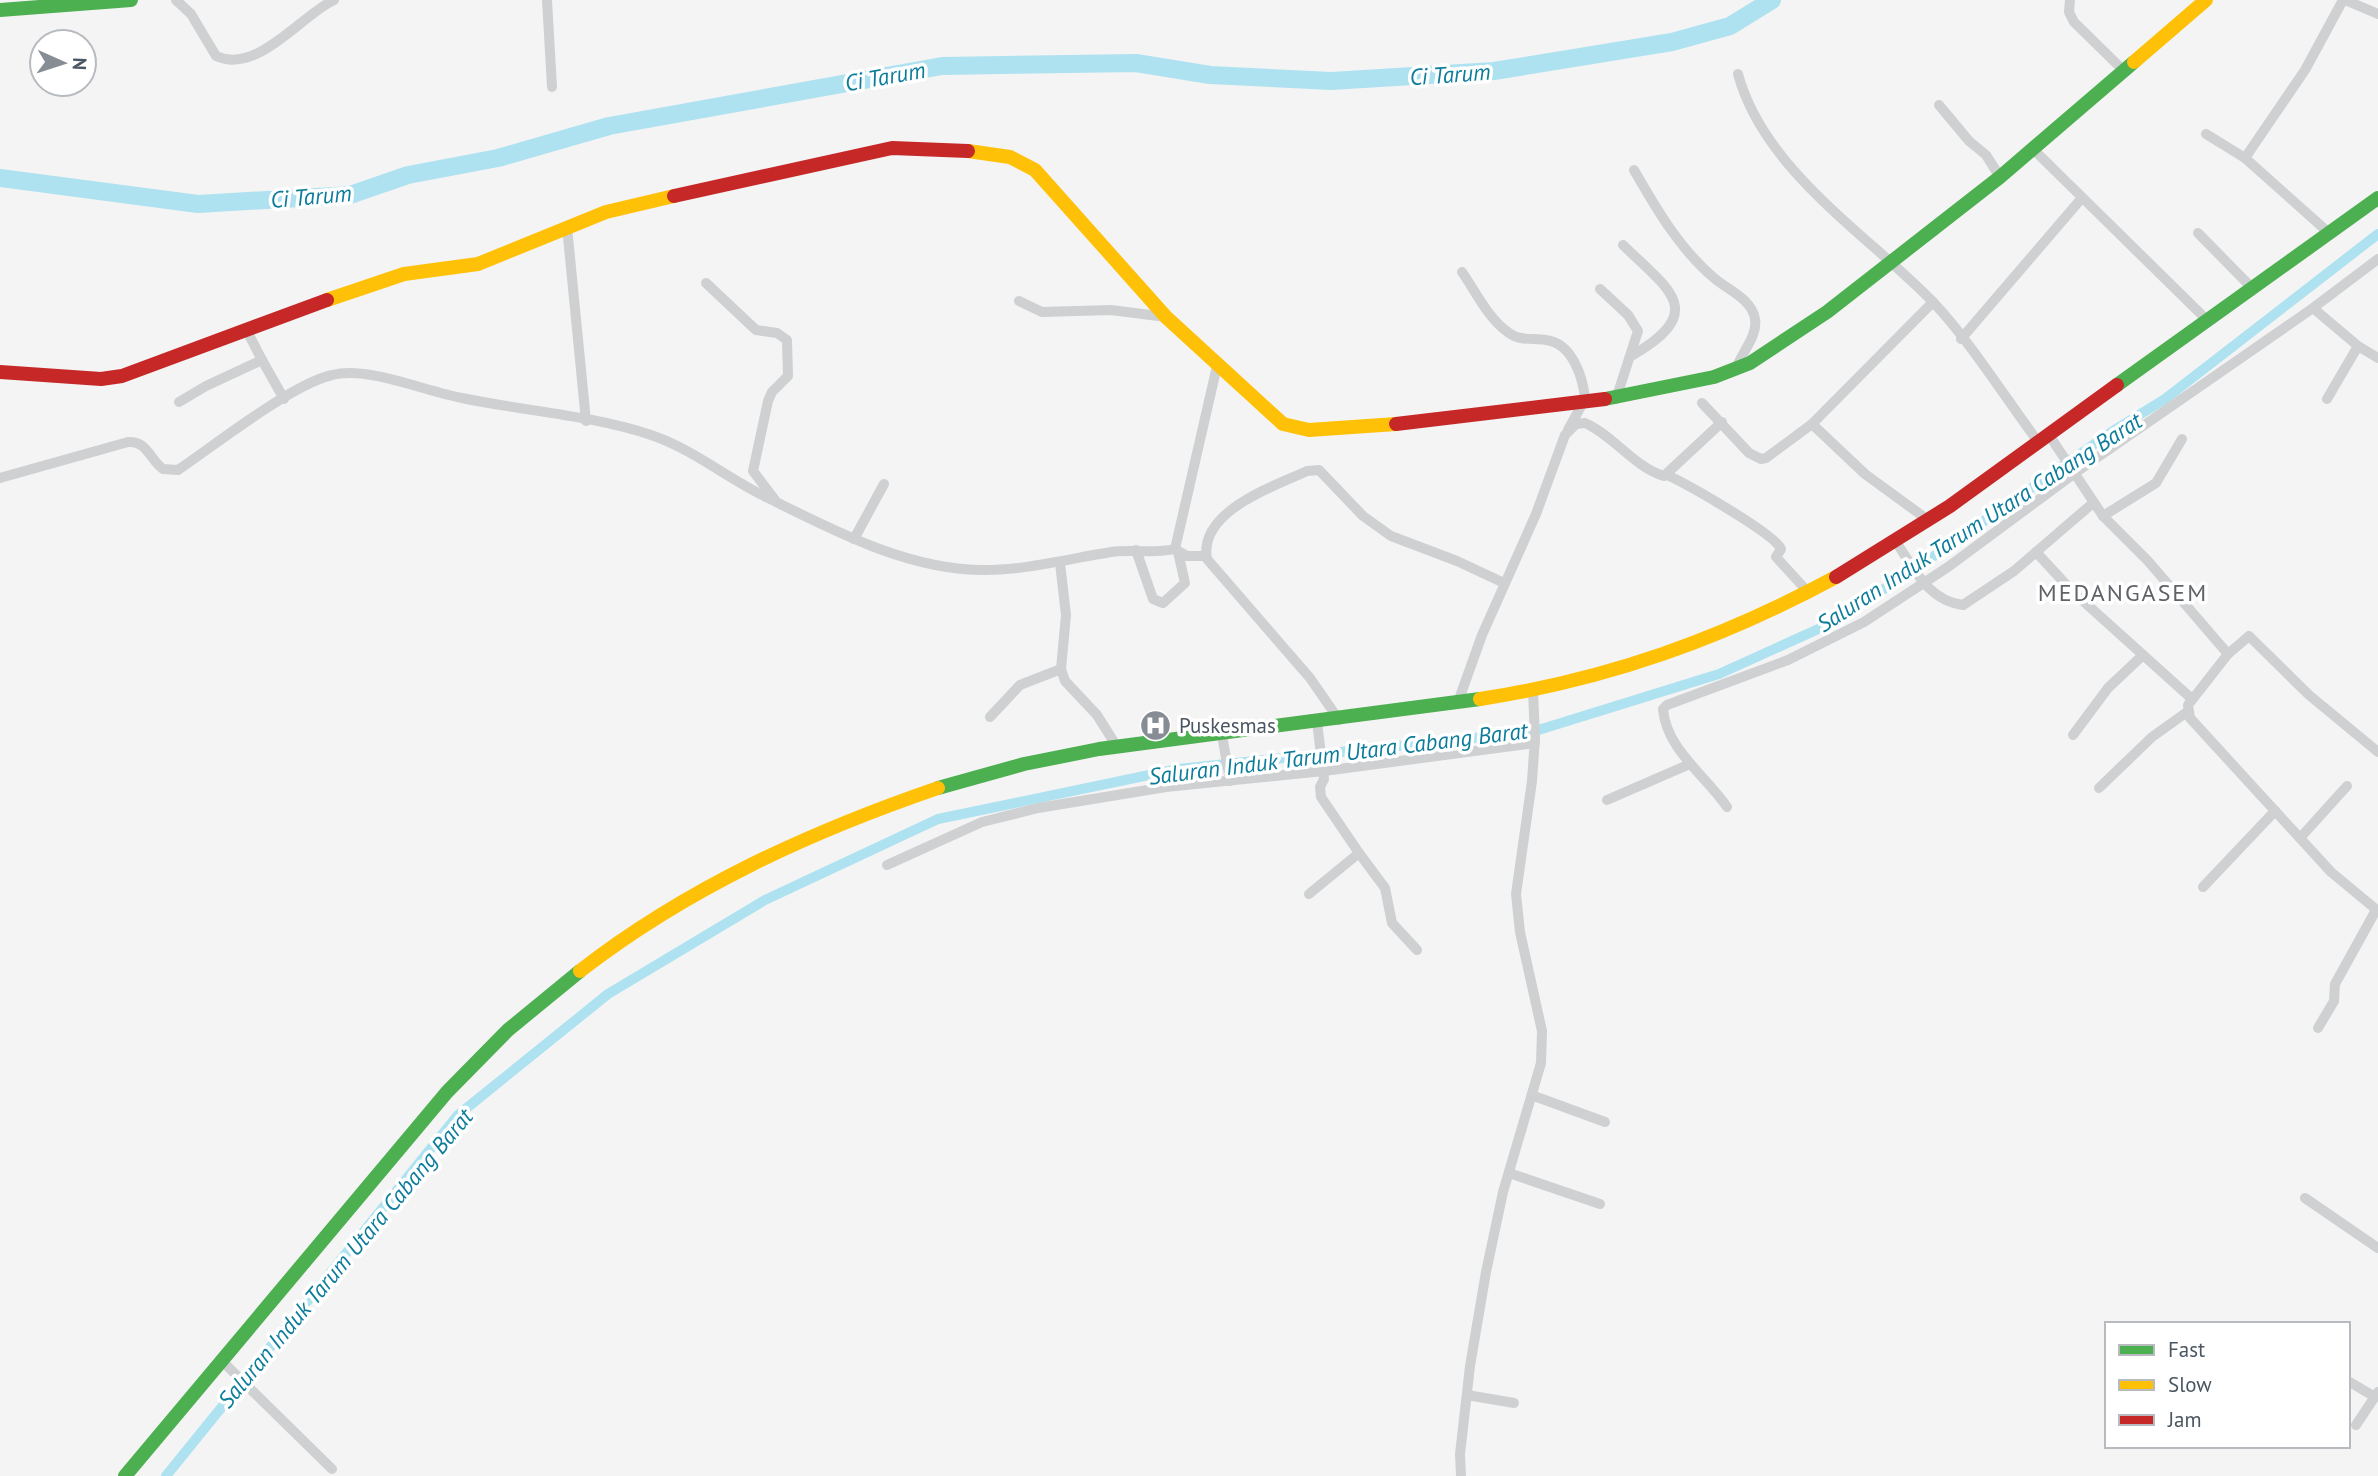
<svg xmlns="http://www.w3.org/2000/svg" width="2378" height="1476" font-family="'PT Sans',sans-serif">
  <rect width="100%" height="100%" fill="#f4f4f4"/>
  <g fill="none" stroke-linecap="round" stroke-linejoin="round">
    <polyline stroke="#aee2f0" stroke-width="10" points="166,1476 458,1115 608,994 765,900 938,819 1178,769 1532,732 1719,674 1825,626 1914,570 2113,431 2165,399 2378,234"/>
    <polyline stroke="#aee2f0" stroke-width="18" points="0,178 198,204 350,195 408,175 498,158 609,126 942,66 1136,63 1210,75 1331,81 1494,71 1672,42 1730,26 1772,0"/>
    <g stroke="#ced0d2" stroke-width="10">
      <path d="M176,0L191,14L216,56C257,75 300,16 334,0"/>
      <polyline points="547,0 552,87"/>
      <polyline points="2070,0 2069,12 2074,22 2125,72"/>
      <polyline points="2345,0 2378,14"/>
      <path d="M1738,74C1764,170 1866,233 1933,302C1970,341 2006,399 2039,443"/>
      <polyline points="1939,105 1969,141 1986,155 2000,177"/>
      <polyline points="2206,134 2245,158"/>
      <polyline points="2034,150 2208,321"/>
      <path d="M1634,170C1657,210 1679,248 1714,278C1728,290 1752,299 1755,319C1758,336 1741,353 1736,369"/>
      <polyline points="567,227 586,421"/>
      <polyline points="2198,233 2252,288"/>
      <polyline points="2329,233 2245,158 2305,70 2343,0"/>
      <path d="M1623,245C1669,290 1708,311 1633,355"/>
      <path d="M1462,272C1476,292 1489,320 1509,333C1520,341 1533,338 1546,340C1572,343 1583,377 1585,399L1568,430"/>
      <polyline points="706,283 756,330 777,333 787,340 788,376 772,392 768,401 753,471 775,500"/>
      <polyline points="1600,289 1628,315 1638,331 1616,399"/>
      <polyline points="1019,301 1042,312 1111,310 1166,317"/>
      <polyline points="2313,308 2378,259"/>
      <polyline points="246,329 262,360"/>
      <polyline points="1961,339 2081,199"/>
      <polyline points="2358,346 2378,358"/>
      <polyline points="179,402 206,386 262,360 284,399"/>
      <polyline points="1702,403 1749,453 1761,459 1766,458 1812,424 1933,302"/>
      <polyline points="1812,424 1865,474 1928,520"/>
      <polyline points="2049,435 2103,516 2148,561 2228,654 2188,705 2190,718 2331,872 2378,911"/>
      <path d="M1667,475C1687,484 1775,534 1781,549L1776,557L1808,592"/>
      <path d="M0,478L128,442C148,441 149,459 163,469L178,470C215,445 292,384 332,375C368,366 424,391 462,398C524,411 591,415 651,435C693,449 728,479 768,498C835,531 908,570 984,570C1027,570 1068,559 1111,552C1132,549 1154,554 1175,549L1217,366"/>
      <polyline points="2103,516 2156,483 2182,439"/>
      <polyline points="854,539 884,484"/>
      <path d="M1896,542C1914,568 1928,601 1963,605L2014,571L2093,503"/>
      <polyline points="1136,550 1153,599 1163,603 1185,583 1178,552"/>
      <polyline points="1176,550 1187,556 1206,556"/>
      <polyline points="2036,552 2072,591 2192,699"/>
      <polyline points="1060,563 1066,615 1061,669 1065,681 1097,715 1117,747"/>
      <polyline points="2228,654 2249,636 2309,695 2378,752"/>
      <path d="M1458,702L1482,635L1536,514L1565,435L1576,424L1585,423C1614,436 1634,467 1664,476L1722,422"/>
      <polyline points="990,717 1020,685 1061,669"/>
      <path d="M1339,720L1310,678L1207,559C1198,511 1275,486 1307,471L1319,470L1363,516L1391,536L1457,561L1504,583"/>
      <polyline points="1222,735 1230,781"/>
      <polyline points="2073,735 2108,688 2143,655"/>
      <polyline points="2099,788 2152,737 2187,712"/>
      <polyline points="1607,800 1690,764"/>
      <path d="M1727,807C1706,776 1666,749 1663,709L1667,705L1788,660L1864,622L1948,567L2075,473L2313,308L2358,346L2327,399"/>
      <polyline points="2300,838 2347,786"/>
      <polyline points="1359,853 1385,888 1392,923 1417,950"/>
      <polyline points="887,865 982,822 1038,808 1166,787 1324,771 1535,743"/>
      <polyline points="2203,887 2275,811"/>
      <polyline points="1309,894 1359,853 1321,797 1320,787 1324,779 1317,722"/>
      <polyline points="2318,1028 2334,1001 2335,984 2376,910"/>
      <polyline points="1534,1096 1605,1122"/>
      <polyline points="1509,1173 1600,1204"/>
      <polyline points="2305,1198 2378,1248"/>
      <polyline points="221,1360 332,1469"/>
      <polyline points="2348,1381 2375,1397"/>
      <polyline points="1467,1395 1514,1403"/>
      <polyline points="2356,1425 2378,1392"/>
      <polyline points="1461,1476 1460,1454 1470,1366 1486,1272 1503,1192 1541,1063 1542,1031 1520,932 1516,894 1532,781 1535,738 1533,691"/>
    </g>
    <g stroke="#4caf50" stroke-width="14">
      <polyline points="0,10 131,0"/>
      <polyline points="2117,385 2378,198"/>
      <polyline points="1605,399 1714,377 1750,363 1827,312 2000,177 2134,62"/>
      <polyline points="938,788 1024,764 1099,749 1480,699"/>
      <polyline points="125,1476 447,1092 508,1030 580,971"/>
    </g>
    <g stroke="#ffc107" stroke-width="14">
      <polyline points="2134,62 2206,0"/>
      <polyline points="968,151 1010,157 1035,170 1166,317 1283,424 1309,430 1396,424"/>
      <polyline points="327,300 404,274 478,264 606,212 674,196"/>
      <path d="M1480,699C1609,679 1721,639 1836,577"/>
      <path d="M580,971C687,888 810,832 938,788"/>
    </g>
    <g stroke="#c62828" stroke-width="14">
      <polyline points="674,196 892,148 968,151"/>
      <polyline points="0,372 101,379 122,376 327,300"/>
      <polyline points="1396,424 1605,399"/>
      <polyline points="1836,577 1950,506 2117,385"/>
    </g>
  </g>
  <defs>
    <symbol id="hospital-disc" viewBox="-11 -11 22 22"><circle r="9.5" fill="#868d94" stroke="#fff"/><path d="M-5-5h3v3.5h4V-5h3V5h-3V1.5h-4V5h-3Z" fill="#fff"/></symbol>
  </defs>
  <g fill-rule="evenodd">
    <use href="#hospital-disc" x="1138" y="708" width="35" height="35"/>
  </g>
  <g text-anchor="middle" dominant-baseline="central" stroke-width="7" stroke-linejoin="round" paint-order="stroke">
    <g font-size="21" fill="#4a5661" stroke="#fff" text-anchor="start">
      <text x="1179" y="725">Puskesmas</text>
    </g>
    <g font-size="23" font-style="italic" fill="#0c7c9b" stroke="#fff">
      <text transform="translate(1450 74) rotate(-4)">Ci Tarum</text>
      <text transform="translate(885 76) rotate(-10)">Ci Tarum</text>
      <text transform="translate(311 196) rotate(-5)">Ci Tarum</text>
      <text transform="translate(1979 522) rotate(-33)">Saluran Induk Tarum Utara Cabang Barat</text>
      <text transform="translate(1338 753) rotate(-7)">Saluran Induk Tarum Utara Cabang Barat</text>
      <text transform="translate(345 1258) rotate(-50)">Saluran Induk Tarum Utara Cabang Barat</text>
    </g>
    <g font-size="24" letter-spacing="2" fill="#5f6368" stroke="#fff">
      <text x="2123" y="592">MEDANGASEM</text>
    </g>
  </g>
  <rect x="2105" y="1322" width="245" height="126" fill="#ffffff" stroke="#b7bbc0" stroke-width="2"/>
  <rect x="2119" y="1345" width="35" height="10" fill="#4caf50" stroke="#b7bbc0" stroke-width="2"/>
  <text x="2168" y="1357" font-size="21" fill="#4a5661">Fast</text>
  <rect x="2119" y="1380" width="35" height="10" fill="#ffc107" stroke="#b7bbc0" stroke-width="2"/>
  <text x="2168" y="1392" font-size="21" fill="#4a5661">Slow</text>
  <rect x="2119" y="1415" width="35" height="10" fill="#c62828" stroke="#b7bbc0" stroke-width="2"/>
  <text x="2168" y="1427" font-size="21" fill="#4a5661">Jam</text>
  <g transform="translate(63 63) rotate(93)"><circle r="33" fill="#ffffff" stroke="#b7bbc0" stroke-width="2"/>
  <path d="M0-5L12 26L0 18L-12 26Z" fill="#868d94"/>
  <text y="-10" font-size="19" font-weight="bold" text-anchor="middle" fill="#4a5661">N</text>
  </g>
</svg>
